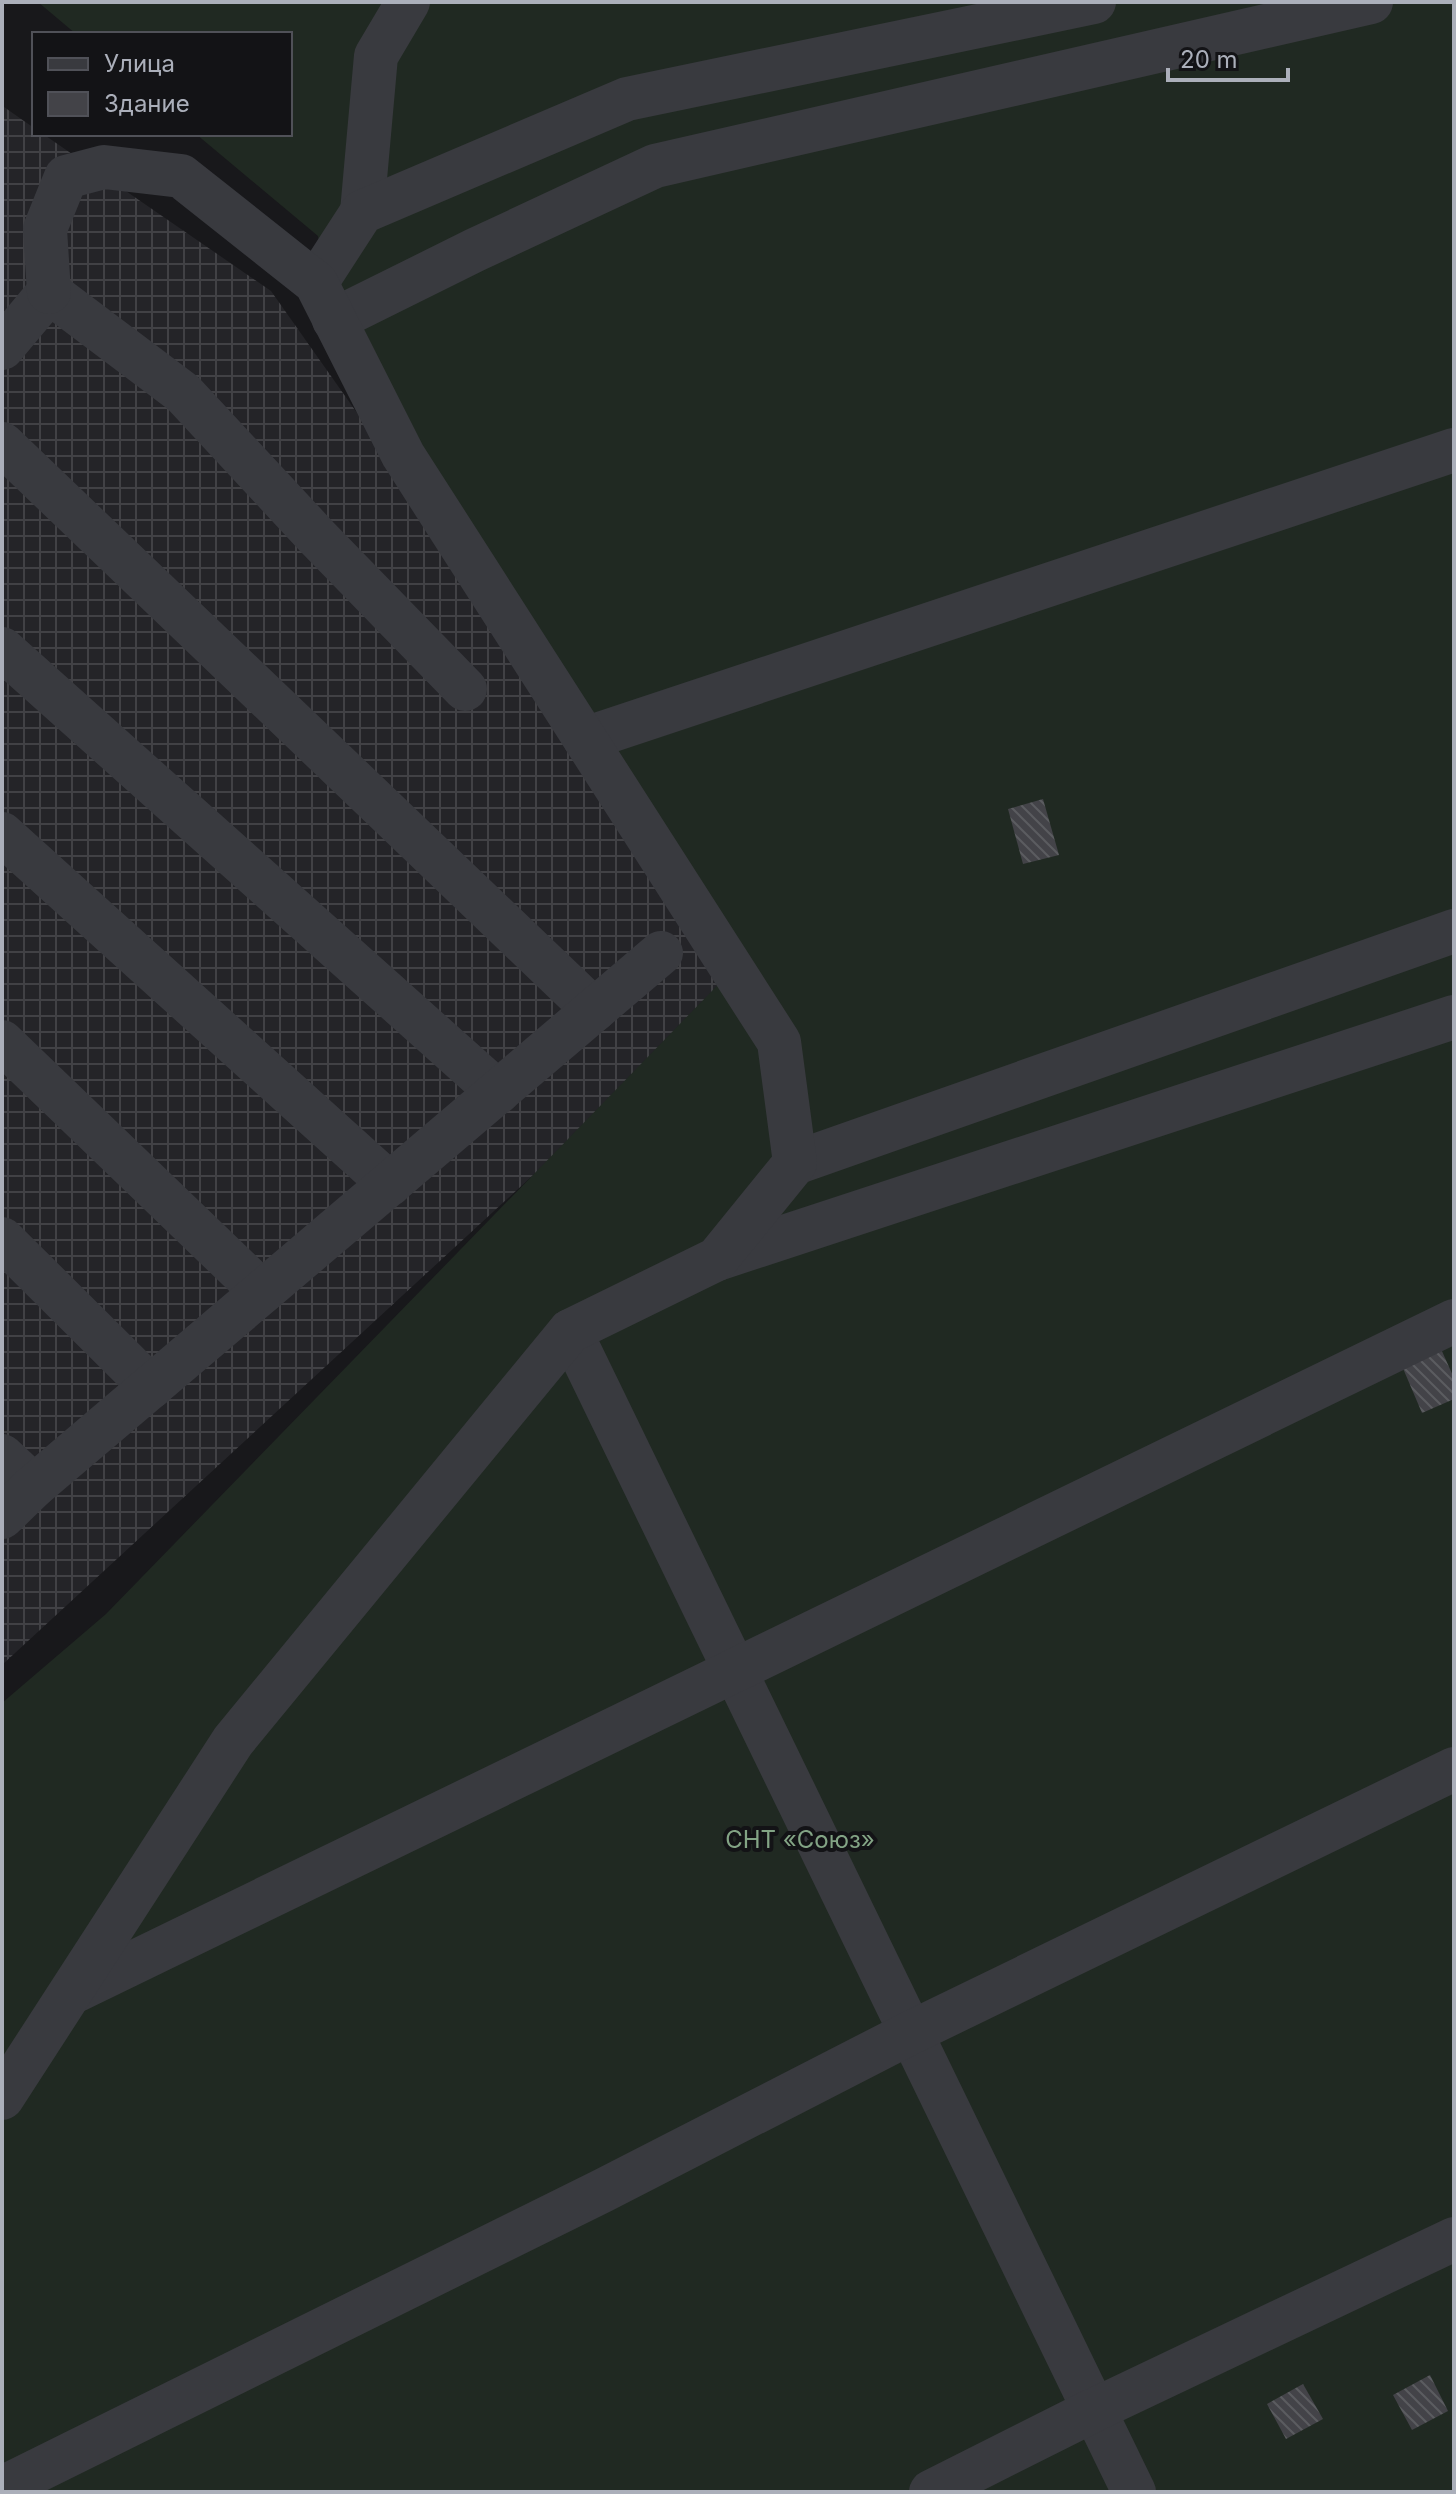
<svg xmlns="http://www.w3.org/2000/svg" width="1456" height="2494" font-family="Inter,sans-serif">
  <defs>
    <pattern id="industrial-grid" width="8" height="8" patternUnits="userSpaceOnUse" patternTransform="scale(2)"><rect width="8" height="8" fill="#242428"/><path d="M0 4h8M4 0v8" fill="none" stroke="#414145"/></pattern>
    <pattern id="building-back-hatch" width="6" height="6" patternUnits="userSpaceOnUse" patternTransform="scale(2)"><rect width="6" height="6" fill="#434348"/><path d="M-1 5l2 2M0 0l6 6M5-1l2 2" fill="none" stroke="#5b5c60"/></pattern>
  </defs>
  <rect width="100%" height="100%" fill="#18181b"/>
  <polygon fill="url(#industrial-grid)" points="4,107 34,128 34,134 43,134 271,291 728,939 726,997 2,1665"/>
  <polygon fill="#202922" points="38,2 1454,2 1454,2492 2,2492 2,1703 106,1614 745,957 332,341 318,236 196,134 290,134 290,34 76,34"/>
  <g fill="url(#building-back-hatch)">
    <polygon points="1043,799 1059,855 1023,864 1008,809"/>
    <polygon points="1441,1349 1454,1378 1454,1399 1422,1413 1402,1366"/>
    <polygon points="1430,2375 1448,2411 1412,2430 1393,2395"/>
    <polygon points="1303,2384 1323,2419 1286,2439 1267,2404"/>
  </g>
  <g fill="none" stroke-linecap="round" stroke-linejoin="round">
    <g stroke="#393a3f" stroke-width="44">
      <polyline points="362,212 376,56 408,2"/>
      <polyline points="316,283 362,212 627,99 1094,2"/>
      <polyline points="334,320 475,250 655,166 1371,2"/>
      <polyline points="2,348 49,292 183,393 317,537 465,689"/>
      <polyline points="2,444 594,1010"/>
      <polyline points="2,649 498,1092"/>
      <polyline points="585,739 1454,450"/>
      <polyline points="2,834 390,1184"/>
      <polyline points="2,1042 262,1292"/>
      <polyline points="795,1163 1454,931"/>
      <polyline points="2,1239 151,1387"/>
      <polyline points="717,1259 1454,1017"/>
      <polyline points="570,1331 1134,2492"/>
      <polyline points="2,1456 34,1486"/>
      <polyline points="2,1517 34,1486 661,953"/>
      <polyline points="71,1993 1454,1321"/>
      <polyline points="2,2098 233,1741 570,1331 717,1259 795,1163 779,1042 403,455 316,283 181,176 104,167 66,177 45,229 49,292"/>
      <polyline points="2,2488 602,2191 910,2033 1454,1769"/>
      <polyline points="931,2492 1094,2410 1454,2239"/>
    </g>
  </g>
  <g text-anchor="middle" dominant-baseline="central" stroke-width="8" stroke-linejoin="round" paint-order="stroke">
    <g font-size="24" fill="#83a485" stroke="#131316">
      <text x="800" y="1839">СНТ «Союз»</text>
    </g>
  </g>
  <rect width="1456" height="2494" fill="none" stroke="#abafba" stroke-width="8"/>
  <rect x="32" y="32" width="260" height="104" fill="#131316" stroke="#505158" stroke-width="2"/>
  <rect x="48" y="58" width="40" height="12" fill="#393a3f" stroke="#505158" stroke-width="2"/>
  <text x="104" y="72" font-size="24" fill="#abafba">Улица</text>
  <rect x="48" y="92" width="40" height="24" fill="#434348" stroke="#505158" stroke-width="2"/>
  <text x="104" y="112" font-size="24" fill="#abafba">Здание</text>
  <path d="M1168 68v12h120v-12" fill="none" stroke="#abafba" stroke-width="4"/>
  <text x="1180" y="68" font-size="24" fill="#abafba" stroke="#131316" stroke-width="6" paint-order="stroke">20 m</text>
</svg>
